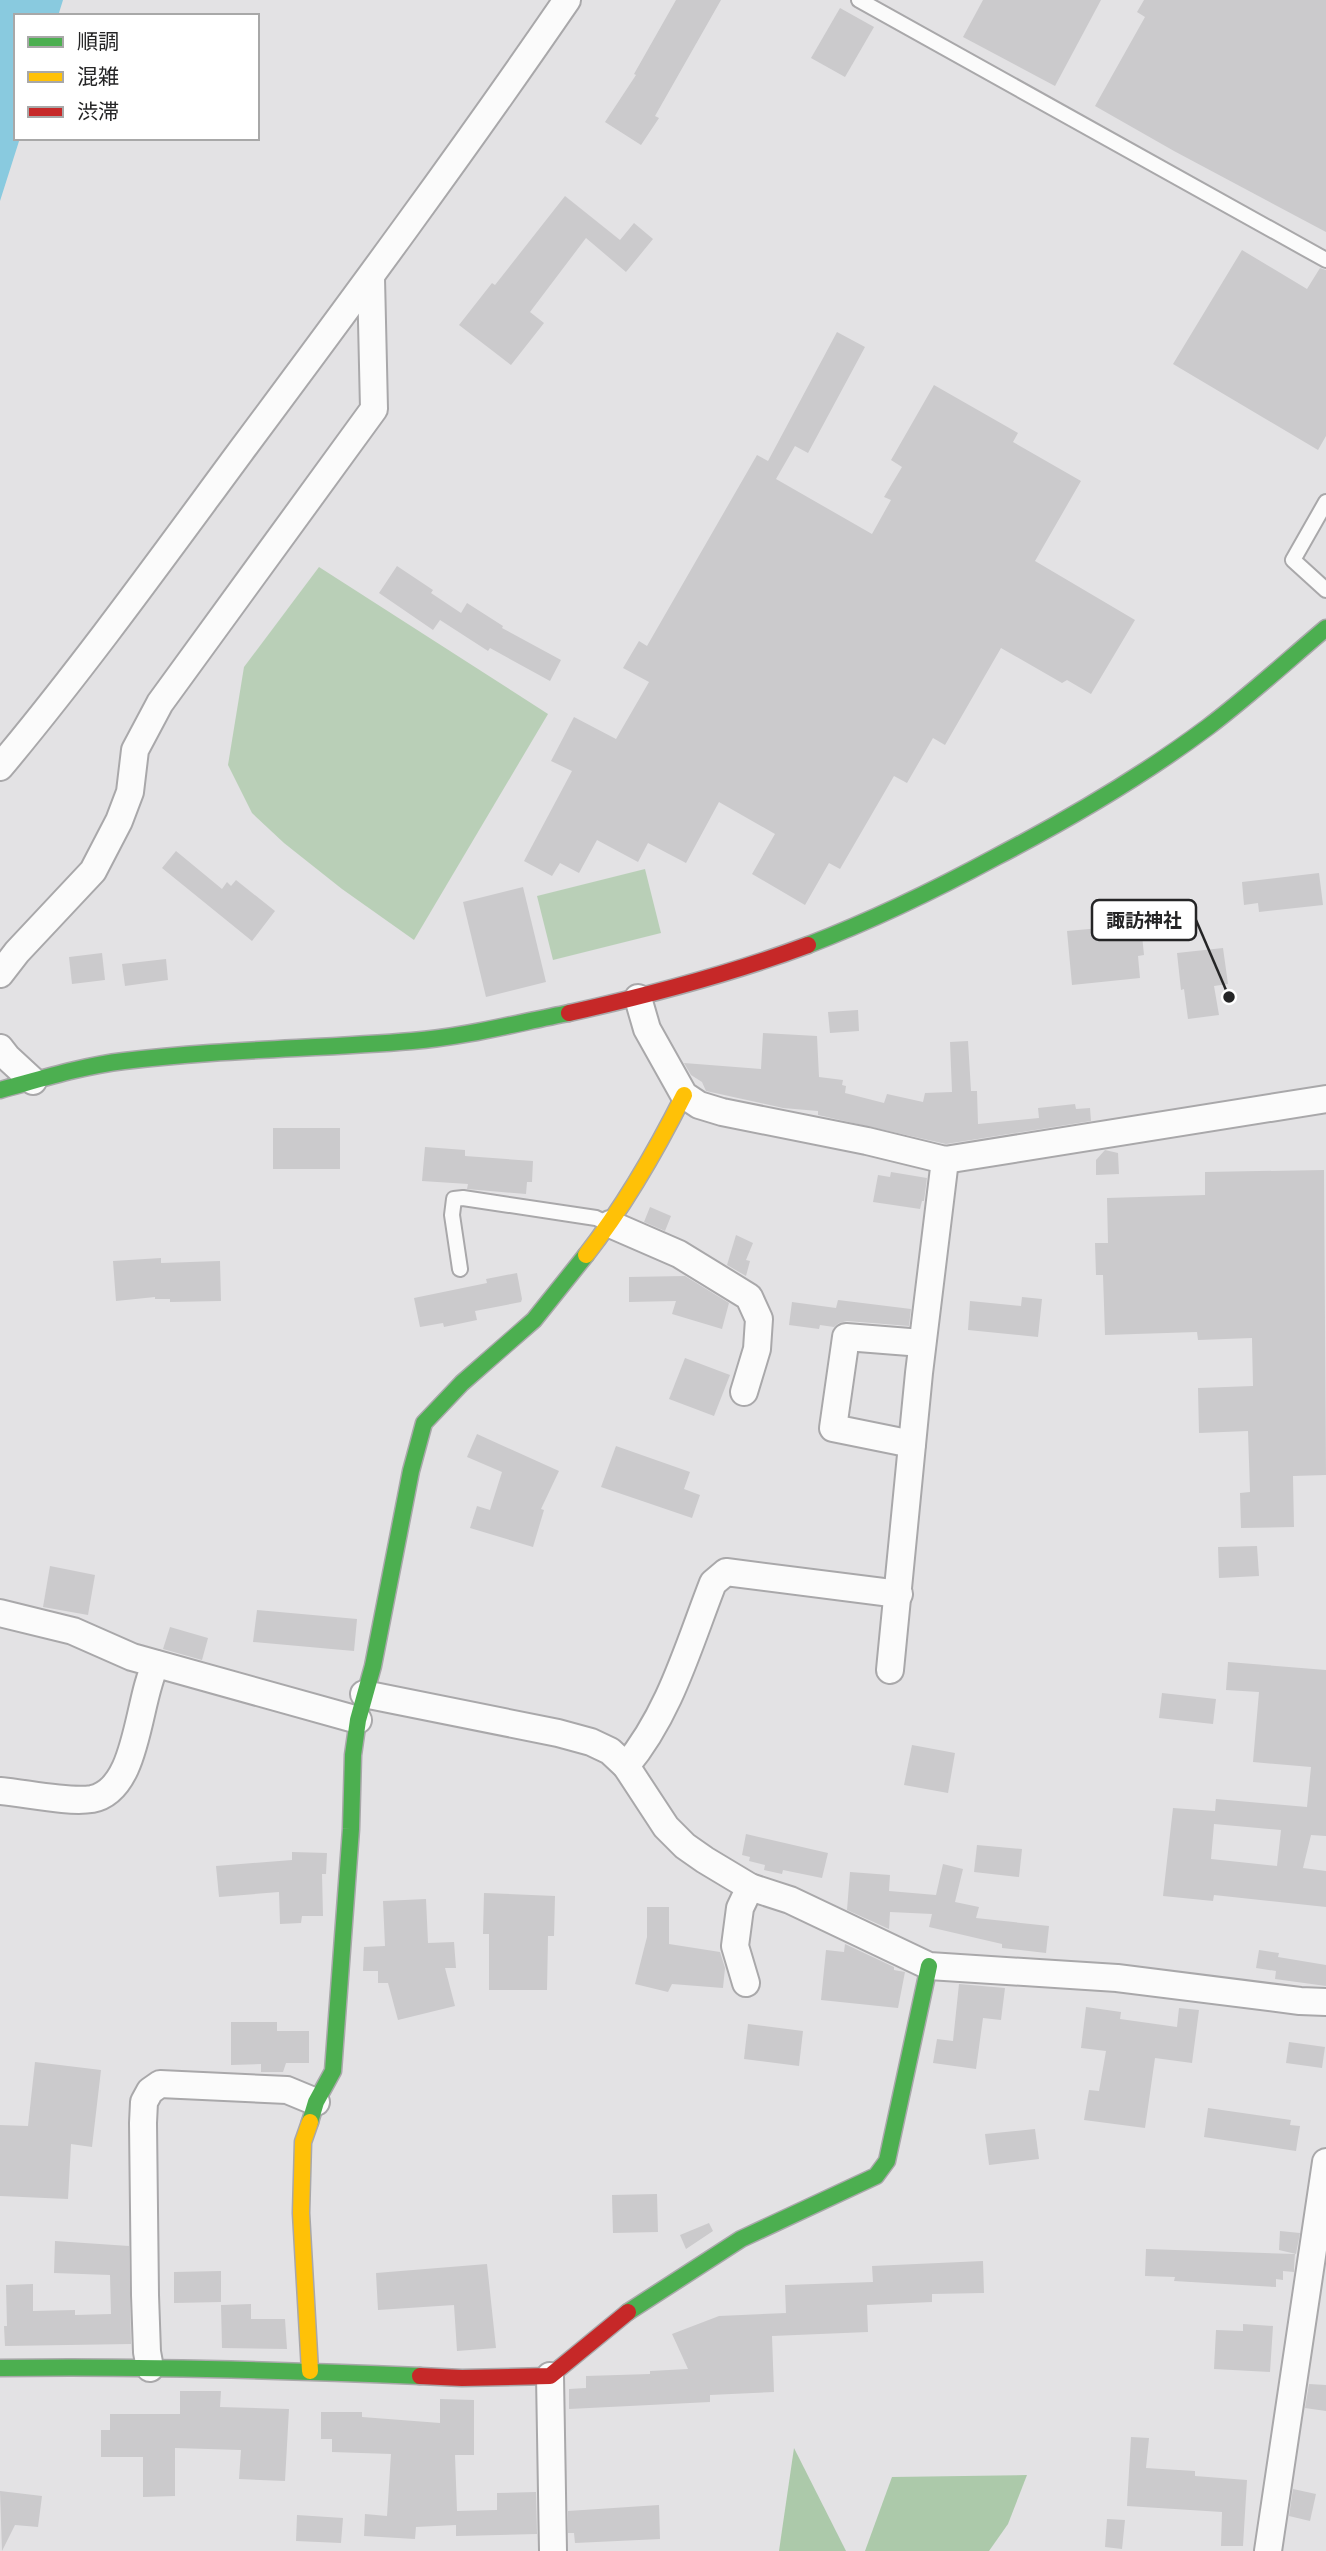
<svg xmlns="http://www.w3.org/2000/svg" width="1326" height="2551" font-family="Roboto,'Noto Sans JP',sans-serif">
  <rect width="100%" height="100%" fill="#e3e2e4"/>
  <g fill="#b9cfb7">
    <polygon points="319,567 548,714 414,940 342,889 284,843 252,813 228,765 244,667"/>
    <polygon points="645,869 661,933 553,960 537,896"/>
  </g>
  <g fill="#acc9aa">
    <polygon points="794,2448 846,2551 779,2551"/>
    <polygon points="1027,2475 1008,2524 989,2551 865,2551 892,2477"/>
  </g>
  <polygon fill="#89cadf" points="0,0 63,0 58,16 16,16 16,138 20,138 0,201"/>
  <g fill="#cbcacc" fill-rule="evenodd">
    <polygon points="676,0 721,0 655,116 659,118 641,145 605,122 636,75 634,74"/>
    <polygon points="983,0 1101,0 1055,86 963,37"/>
    <polygon points="1144,0 1326,0 1326,232 1174,151 1095,106 1145,17 1137,12"/>
    <polygon points="840,8 874,27 845,77 811,58"/>
    <polygon points="565,196 620,240 634,223 653,239 626,272 586,238 530,312 544,323 511,365 459,325 492,283 495,285"/>
    <polygon points="1242,250 1307,289 1320,268 1326,270 1326,436 1318,450 1173,364"/>
    <polygon points="837,332 865,347 808,453 795,446 776,479 872,534 891,500 884,497 902,467 891,460 934,385 1018,433 1013,442 1081,481 1035,561 1135,620 1091,694 1067,680 1062,683 1001,648 945,745 933,738 907,783 894,776 840,869 829,863 805,905 752,874 775,834 719,802 686,863 648,843 638,862 597,840 579,873 560,863 552,876 524,861 572,771 551,761 574,717 616,739 649,682 623,668 639,641 647,646 757,455 768,461"/>
    <polygon points="397,566 433,590 431,593 461,613 467,603 503,626 502,628 561,660 550,681 490,648 488,651 440,620 433,630 379,593"/>
    <polygon points="176,851 222,889 227,882 231,886 236,880 275,911 252,941 162,868"/>
    <polygon points="1319,873 1323,905 1259,912 1258,903 1244,905 1242,882"/>
    <polygon points="523,887 546,982 486,997 463,902"/>
    <polygon points="1134,925 1135,935 1142,935 1144,955 1138,956 1140,978 1072,985 1067,931"/>
    <polygon points="1223,948 1228,984 1214,986 1219,1015 1188,1019 1184,989 1181,990 1177,953"/>
    <polygon points="102,953 105,980 72,984 69,957"/>
    <polygon points="166,959 168,980 125,986 122,964"/>
    <polygon points="858,1010 859,1031 830,1033 828,1012"/>
    <polygon points="763,1033 817,1036 819,1077 843,1080 842,1085 846,1086 845,1093 884,1103 887,1094 923,1102 925,1093 952,1092 950,1042 968,1041 971,1091 977,1091 978,1124 1039,1118 1038,1108 1075,1104 1076,1109 1090,1108 1091,1121 946,1144 818,1115 818,1111 783,1108 706,1091 702,1082 691,1075 684,1063 761,1069"/>
    <rect x="273" y="1128" width="67" height="41"/>
    <polygon points="425,1147 465,1150 465,1156 533,1161 532,1182 527,1182 526,1194 467,1189 468,1184 422,1181"/>
    <polygon points="1105,1150 1118,1153 1119,1174 1096,1175 1096,1160"/>
    <polygon points="1324,1170 1326,1475 1293,1476 1294,1527 1241,1528 1240,1493 1250,1492 1248,1431 1199,1433 1198,1388 1253,1386 1252,1338 1198,1340 1197,1332 1105,1335 1103,1275 1096,1275 1095,1243 1108,1243 1107,1198 1205,1195 1205,1172"/>
    <polygon points="891,1172 927,1178 924,1201 922,1201 920,1209 873,1202 878,1175 890,1177"/>
    <polygon points="650,1207 671,1216 665,1231 644,1222"/>
    <polygon points="736,1235 753,1243 746,1260 750,1261 746,1276 727,1265"/>
    <polygon points="161,1258 161,1263 220,1261 221,1301 170,1302 170,1299 155,1299 155,1297 116,1301 113,1261"/>
    <polygon points="517,1273 522,1299 521,1302 475,1311 477,1320 444,1327 443,1323 420,1327 414,1298 487,1283 486,1279"/>
    <polygon points="685,1276 729,1303 722,1329 672,1314 676,1301 629,1302 629,1277"/>
    <polygon points="1022,1297 1042,1299 1038,1337 968,1330 970,1301 1021,1306"/>
    <polygon points="838,1300 911,1309 909,1326 847,1321 839,1323 834,1327 820,1325 819,1329 789,1325 792,1302 836,1308"/>
    <polygon points="685,1358 730,1375 714,1416 669,1399"/>
    <polygon points="477,1434 559,1471 541,1509 544,1510 533,1547 470,1528 477,1506 490,1510 502,1472 467,1457"/>
    <polygon points="616,1446 690,1472 684,1489 700,1495 692,1518 601,1487"/>
    <polygon points="1257,1546 1259,1576 1219,1578 1218,1547"/>
    <polygon points="50,1566 95,1575 88,1615 43,1607"/>
    <polygon points="257,1610 357,1619 354,1651 253,1642"/>
    <polygon points="170,1627 208,1638 202,1660 163,1649"/>
    <path d="M1228,1662L1326,1670V1836L1311,1835L1303,1868L1326,1871V1907L1214,1895L1213,1901L1163,1896L1173,1808L1215,1811L1216,1799L1307,1807L1311,1767L1253,1762L1259,1692L1226,1690ZM1214,1824L1281,1830L1277,1866L1211,1859Z"/>
    <polygon points="1162,1693 1216,1699 1213,1724 1159,1718"/>
    <polygon points="912,1745 955,1753 948,1793 904,1785"/>
    <polygon points="746,1834 828,1853 822,1878 783,1870 782,1874 764,1870 765,1865 749,1861 750,1857 742,1855"/>
    <polygon points="977,1845 1022,1849 1019,1877 974,1872"/>
    <polygon points="292,1852 327,1853 326,1874 322,1874 323,1916 302,1916 301,1923 280,1924 279,1892 219,1897 216,1866 292,1860"/>
    <polygon points="943,1864 963,1869 955,1902 979,1907 976,1918 1049,1926 1046,1953 1002,1948 1002,1944 929,1927 932,1914 890,1912 889,1929 847,1910 850,1872 890,1875 889,1891 936,1895"/>
    <polygon points="484,1893 555,1896 554,1936 548,1936 547,1990 489,1990 489,1934 483,1934"/>
    <polygon points="426,1899 428,1943 454,1942 456,1968 445,1968 455,2006 398,2020 388,1983 378,1983 378,1971 363,1971 364,1947 385,1946 383,1901"/>
    <polygon points="647,1907 669,1907 669,1944 720,1952 725,1968 723,1988 672,1984 668,1992 635,1984 647,1937"/>
    <polygon points="845,1944 894,1967 894,1970 905,1972 898,2008 821,2000 826,1950 844,1952"/>
    <polygon points="1259,1950 1279,1953 1278,1957 1326,1965 1326,1986 1275,1979 1276,1971 1256,1968"/>
    <polygon points="959,1984 1005,1988 1001,2020 983,2018 976,2069 933,2063 937,2039 953,2041"/>
    <polygon points="1086,2007 1121,2012 1120,2019 1177,2027 1179,2008 1199,2010 1192,2063 1155,2058 1145,2128 1084,2120 1089,2090 1099,2091 1106,2051 1081,2048"/>
    <polygon points="231,2022 277,2022 277,2031 309,2031 309,2063 286,2063 283,2072 261,2072 261,2064 231,2065"/>
    <polygon points="748,2024 803,2031 799,2066 744,2059"/>
    <polygon points="1289,2042 1325,2047 1322,2068 1286,2063"/>
    <polygon points="35,2062 101,2070 92,2147 71,2144 68,2199 0,2196 0,2125 28,2126"/>
    <polygon points="1208,2108 1291,2120 1290,2125 1300,2126 1296,2151 1204,2137"/>
    <polygon points="1035,2129 1039,2159 989,2165 985,2134"/>
    <polygon points="657,2194 658,2232 613,2233 612,2195"/>
    <polygon points="709,2223 713,2231 686,2249 680,2235"/>
    <polygon points="1280,2231 1300,2233 1296,2254 1279,2250"/>
    <polygon points="55,2241 129,2246 131,2344 5,2346 4,2326 7,2326 6,2285 33,2284 33,2311 75,2310 75,2315 111,2314 110,2275 54,2273"/>
    <polygon points="1146,2249 1295,2254 1294,2267 1294,2272 1283,2271 1283,2280 1276,2279 1276,2287 1174,2281 1175,2277 1145,2276"/>
    <polygon points="983,2261 984,2293 932,2294 932,2302 867,2305 868,2332 772,2336 774,2392 710,2395 710,2402 569,2409 569,2389 586,2388 586,2376 650,2374 650,2371 688,2369 672,2334 719,2316 786,2313 785,2285 873,2282 872,2266"/>
    <polygon points="487,2264 496,2348 457,2351 454,2305 378,2310 376,2273"/>
    <polygon points="221,2271 221,2302 174,2303 174,2272"/>
    <polygon points="251,2304 251,2319 285,2319 287,2349 222,2348 221,2305"/>
    <polygon points="1243,2324 1273,2326 1270,2372 1214,2369 1216,2330 1243,2331"/>
    <polygon points="1309,2384 1326,2385 1326,2411 1305,2408"/>
    <polygon points="180,2391 221,2391 220,2407 289,2409 285,2481 239,2479 241,2450 175,2448 175,2496 143,2497 143,2457 101,2457 101,2430 110,2430 110,2414 180,2414"/>
    <polygon points="440,2399 474,2400 474,2455 455,2455 457,2511 497,2510 497,2493 536,2492 537,2534 456,2536 456,2525 416,2527 415,2539 364,2536 365,2514 387,2516 391,2454 332,2452 332,2439 321,2439 321,2412 362,2412 362,2417 440,2423"/>
    <polygon points="1131,2437 1149,2438 1146,2468 1195,2471 1195,2476 1247,2480 1243,2546 1221,2546 1222,2512 1127,2506"/>
    <polygon points="1293,2489 1316,2494 1310,2521 1289,2516"/>
    <polygon points="0,2491 42,2496 38,2527 15,2525 2,2551"/>
    <polygon points="659,2505 660,2539 575,2543 574,2533 568,2533 568,2511"/>
    <polygon points="297,2515 343,2518 341,2543 296,2541"/>
    <polygon points="1107,2519 1125,2520 1122,2549 1105,2547"/>
  </g>
  <g fill="none" stroke-linecap="round" stroke-linejoin="round">
    <defs>
      <g id="lane">
        <polyline points="859,0 1326,260"/>
        <polyline points="1326,502 1293,560 1326,590"/>
        <polyline points="460,1269 452,1215 454,1199 463,1198 596,1218 609,1224"/>
      </g>
      <g id="street">
        <path d="M0,767C85,665 162,558 241,451C352,302 462,153 567,0"/>
        <polyline points="0,974 17,952 93,871 119,821 130,792 135,750 160,703 374,409 371,278"/>
        <polyline points="638,998 647,1029 684,1095 699,1105 722,1112 867,1141 945,1160 1326,1099"/>
        <polyline points="0,1048 7,1057 33,1081"/>
        <polyline points="610,1224 679,1254 749,1297 759,1319 757,1349 744,1392"/>
        <polyline points="912,1444 833,1428 846,1337 922,1343"/>
        <polyline points="0,1613 73,1631 132,1657 358,1720"/>
        <polyline points="890,1670 919,1373 945,1160"/>
        <polyline points="364,1694 558,1733 591,1742 610,1751 626,1766 666,1827 685,1846 705,1860 750,1887 790,1900 929,1966 1117,1978 1300,2001 1326,2002"/>
        <path d="M626,1766C670,1713 688,1647 713,1583L726,1572L899,1594"/>
        <path d="M0,1791C25,1793 68,1803 92,1799C139,1790 137,1700 156,1664"/>
        <polyline points="746,1983 735,1946 740,1908 750,1887"/>
        <polyline points="150,2368 147,2352 145,2295 143,2123 144,2102 150,2091 160,2084 287,2090 316,2102"/>
        <polyline points="550,2376 553,2551"/>
        <polyline points="1268,2551 1326,2162"/>
      </g>
      <g id="fast">
        <path d="M808,945C873,920 935,890 996,857C1069,819 1141,777 1208,727C1249,696 1287,661 1326,628"/>
        <path d="M0,1090C41,1079 82,1066 124,1061C220,1049 316,1049 412,1041C465,1037 517,1023 569,1013"/>
        <polyline points="310,2122 316,2102 333,2071 351,1829 353,1755 358,1720 373,1666 411,1471 424,1423 462,1383 534,1320 586,1255"/>
        <polyline points="628,2312 741,2239 876,2176 887,2161 929,1966"/>
        <path d="M0,2368C140,2366 280,2370 420,2376"/>
      </g>
      <g id="slow">
        <path d="M586,1255C625,1205 656,1151 684,1095"/>
        <polyline points="310,2122 303,2142 301,2213 310,2371"/>
      </g>
      <g id="jam">
        <path d="M569,1013C650,995 730,974 808,945"/>
        <polyline points="420,2376 462,2378 550,2376 628,2312"/>
      </g>
    </defs>
    <use href="#lane" stroke="#a9a8aa" stroke-width="18"/>
    <use href="#street" stroke="#a9a8aa" stroke-width="30"/>
    <use href="#fast" stroke="#a9a8aa" stroke-width="19"/>
    <use href="#slow" stroke="#a9a8aa" stroke-width="19"/>
    <use href="#jam" stroke="#a9a8aa" stroke-width="19"/>
    <use href="#lane" stroke="#fbfbfb" stroke-width="14"/>
    <use href="#street" stroke="#fbfbfb" stroke-width="26"/>
    <use href="#fast" stroke="#4caf50" stroke-width="16"/>
    <use href="#slow" stroke="#ffc107" stroke-width="16"/>
    <use href="#jam" stroke="#c62828" stroke-width="16"/>
  </g>
  <path fill="none" stroke="#252526" stroke-width="2.5" d="M1229 997L1196 920"/>
  <circle fill="#252526" stroke="#fff" stroke-width="2.5" cx="1229" cy="997" r="7"/>
  <rect fill="#fff" stroke="#252526" stroke-width="2.5" x="1092" y="900" width="104" height="40" rx="7"/>
  <g font-size="19" text-anchor="middle" font-weight="bold" fill="#252526">
    <text x="1144" y="927">諏訪神社</text>
  </g>
  <rect x="14" y="14" width="245" height="126" fill="#ffffff" stroke="#a8a8a8" stroke-width="2"/>
  <rect x="28" y="37" width="35" height="10" fill="#4caf50" stroke="#a8a8a8" stroke-width="2"/>
  <text x="77" y="49" font-size="21" fill="#252526">順調</text>
  <rect x="28" y="72" width="35" height="10" fill="#ffc107" stroke="#a8a8a8" stroke-width="2"/>
  <text x="77" y="84" font-size="21" fill="#252526">混雑</text>
  <rect x="28" y="107" width="35" height="10" fill="#c62828" stroke="#a8a8a8" stroke-width="2"/>
  <text x="77" y="119" font-size="21" fill="#252526">渋滞</text>
</svg>
